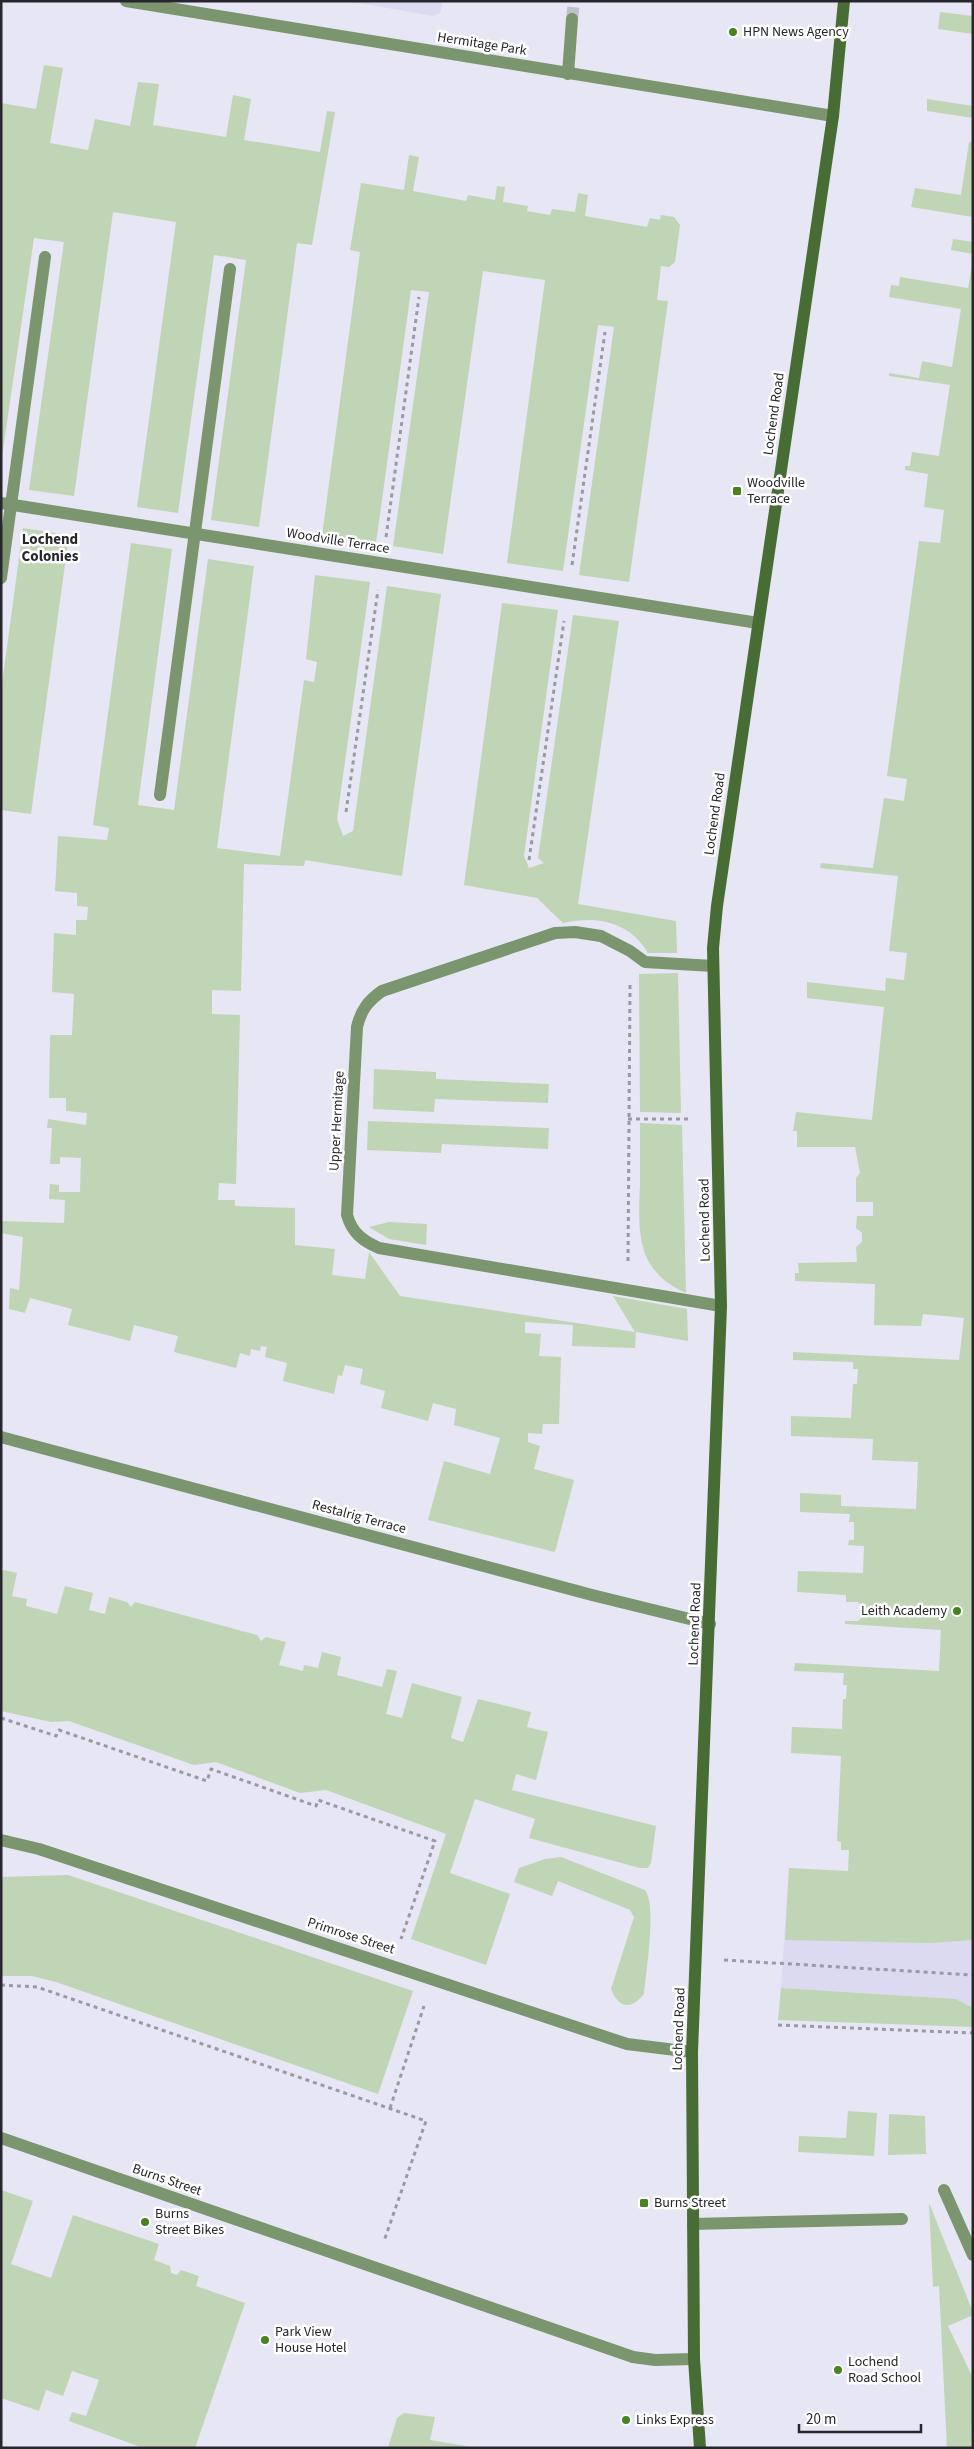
<svg xmlns="http://www.w3.org/2000/svg" width="974" height="2449" font-family="'Source Sans 3',sans-serif">
  <rect width="100%" height="100%" fill="#e6e6f4"/>
  <g fill="#dbdaf0">
    <polygon points="348,1 442,1 442,7 440,13 433,16"/>
    <polygon points="973,1209 973,2008 956,1999 781,1988 788,1881 932,1888 942,1593"/>
  </g>
  <g fill="#bfd5b5">
    <polygon points="940,12 973,16 973,34 938,29"/>
    <polygon points="44,65 63,68 50,143 88,150 95,119 130,126 138,82 159,84 153,125 226,137 233,95 251,99 244,140 320,152 327,111 335,112 312,245 297,243 259,527 211,520 246,260 214,255 178,513 137,507 176,222 113,212 74,496 29,490 64,242 34,238 1,463 1,103 36,109"/>
    <polygon points="927,99 973,106 973,118 927,111"/>
    <polygon points="969,142 973,142 973,217 911,207 915,188 961,195"/>
    <polygon points="409,155 419,157 413,191 466,201 468,195 495,200 497,186 505,187 503,202 528,206 527,211 550,215 552,209 575,212 578,193 588,195 585,216 647,227 650,218 660,220 661,215 674,217 680,225 675,262 669,267 661,266 657,300 668,301 629,582 579,575 614,327 598,325 563,571 507,563 545,280 483,271 443,554 393,546 429,292 411,290 376,543 322,536 360,252 350,250 361,183 404,190"/>
    <polygon points="953,239 973,242 973,254 951,250"/>
    <polygon points="973,259 973,1940 930,1943 785,1940 789,1868 848,1871 849,1850 841,1850 841,1842 837,1841 841,1756 791,1753 792,1727 842,1729 843,1699 846,1699 847,1685 843,1685 844,1673 794,1671 795,1663 939,1671 941,1630 845,1624 845,1621 858,1621 862,1617 863,1608 858,1602 846,1602 846,1595 797,1592 798,1571 863,1573 864,1546 848,1545 849,1540 854,1540 854,1522 849,1522 850,1514 800,1512 800,1493 841,1495 841,1506 916,1509 918,1462 872,1460 873,1439 791,1436 791,1416 851,1418 853,1384 857,1384 858,1369 853,1369 853,1362 793,1360 793,1352 959,1360 964,1318 923,1314 921,1326 874,1325 875,1284 795,1281 795,1273 799,1273 798,1263 857,1262 856,1247 862,1242 862,1233 856,1228 857,1216 873,1216 873,1202 856,1202 856,1178 860,1173 855,1147 797,1147 797,1131 793,1131 796,1112 872,1120 884,1007 807,998 807,982 885,991 886,978 904,980 907,953 889,951 898,876 820,868 821,863 873,868 884,798 904,801 907,779 887,776 919,541 940,543 944,510 924,507 928,474 905,470 905,466 910,466 912,452 939,456 950,385 889,376 889,373 919,378 922,361 952,367 961,309 889,297 891,285 899,286 900,277 968,288"/>
    <polygon points="23,528 69,535 31,814 1,810 1,692"/>
    <polygon points="131,543 172,549 138,805 174,810 208,559 254,566 217,848 280,856 304,680 314,682 317,662 306,659 315,575 370,582 337,819 343,836 353,831 387,586 441,594 402,876 305,860 304,866 244,864 241,991 212,990 212,1014 240,1015 236,1184 219,1183 218,1200 235,1200 235,1206 295,1208 295,1245 335,1249 332,1275 365,1279 369,1252 400,1296 635,1332 613,1296 687,1309 688,1341 636,1332 635,1348 572,1346 573,1325 525,1322 525,1333 541,1334 539,1356 561,1357 559,1424 543,1424 542,1434 528,1433 528,1442 540,1446 534,1469 574,1480 555,1552 428,1520 444,1461 490,1474 500,1438 454,1425 456,1409 433,1403 428,1421 381,1408 385,1391 360,1384 363,1369 345,1365 342,1376 338,1375 334,1394 283,1381 287,1363 265,1357 267,1347 261,1346 260,1351 251,1349 250,1356 240,1353 236,1368 174,1352 178,1336 134,1325 130,1341 68,1325 72,1309 30,1298 25,1313 9,1309 10,1288 19,1290 23,1237 1,1233 1,1221 64,1223 65,1200 49,1199 50,1184 59,1185 59,1192 80,1192 81,1158 60,1157 60,1164 50,1164 52,1128 47,1128 48,1119 86,1125 87,1113 66,1111 66,1098 49,1098 50,1035 72,1035 74,994 52,992 54,933 76,935 76,920 87,920 88,907 77,906 77,893 55,891 58,836 107,840 109,828 93,825"/>
    <path d="M502,603L558,610L524,856L529,868L544,863L538,858L573,615L619,621L578,904L676,921L677,953H648C630,922 597,915 563,923L537,898L464,885Z"/>
    <polygon points="678,973 681,1113 640,1112 639,974"/>
    <polygon points="374,1069 436,1072 436,1079 549,1084 548,1103 435,1099 434,1112 373,1109"/>
    <polygon points="368,1121 549,1128 548,1149 442,1144 441,1153 367,1150"/>
    <path d="M640,1123L682,1125L686,1293C636,1271 638,1233 640,1185C640,1164 640,1143 640,1123Z"/>
    <polygon points="389,1222 427,1224 426,1245 389,1239 369,1227"/>
    <polygon points="4,1570 17,1573 12,1596 27,1599 26,1606 57,1614 65,1586 93,1593 89,1610 105,1614 109,1597 127,1602 131,1607 135,1602 257,1635 261,1641 266,1637 286,1642 279,1665 303,1671 304,1665 318,1668 322,1652 341,1657 337,1675 382,1687 387,1669 397,1671 386,1714 402,1718 412,1683 462,1697 451,1738 463,1742 478,1699 531,1712 527,1727 548,1732 536,1780 516,1774 512,1790 656,1826 651,1863 648,1868 640,1868 529,1838 535,1819 475,1799 450,1873 510,1894 486,1965 411,1939 446,1834 326,1790 300,1793 216,1762 194,1765 69,1721 51,1722 1,1711 1,1572"/>
    <path d="M561,1857L645,1890C657,1905 646,1972 644,1994C631,2010 619,2009 611,1989L634,1917L630,1910L558,1881L552,1896L514,1882L519,1868L545,1859Z"/>
    <polygon points="68,1875 413,1991 378,2094 56,1982 32,1976 1,1976 1,1877"/>
    <polygon points="781,1988 956,1999 973,2008 973,2027 778,2020"/>
    <polygon points="848,2111 877,2113 874,2156 798,2152 799,2136 846,2138"/>
    <polygon points="889,2114 925,2116 926,2154 888,2155"/>
    <polygon points="1,2190 33,2201 11,2264 51,2278 73,2215 159,2244 154,2260 170,2266 171,2273 177,2275 181,2270 199,2276 196,2286 245,2303 195,2448 143,2448 69,2421 72,2412 86,2416 99,2380 72,2371 63,2396 46,2390 39,2411 1,2398"/>
    <polygon points="929,2203 973,2312 973,2315 948,2326 973,2378 971,2448 947,2448 939,2286 933,2287"/>
    <polygon points="404,2413 435,2417 430,2440 477,2448 388,2448 397,2418"/>
  </g>
  <g fill="none" stroke-linecap="round" stroke-linejoin="round">
    <polyline stroke="#c0c0cc" stroke-width="12" stroke-dasharray="12 6" stroke-linecap="butt" points="572,19 574,1"/>
    <g stroke="#9a99a4" stroke-width="3" stroke-dasharray="4 4" stroke-linecap="butt">
      <polyline points="386,537 419,297"/>
      <polyline points="572,565 605,332"/>
      <polyline points="346,812 378,590"/>
      <polyline points="529,860 564,621"/>
      <polyline points="628,1119 690,1119"/>
      <polyline points="628,1261 630,985"/>
      <polyline points="1,1718 56,1736 59,1730 207,1781 211,1769 316,1806 318,1800 435,1841 401,1939"/>
      <polyline points="724,1960 973,1975"/>
      <polyline points="1,1985 37,1987 426,2121 384,2241"/>
      <polyline points="778,2025 973,2033"/>
      <polyline points="390,2108 424,2006"/>
    </g>
    <g stroke="#7b956f" stroke-width="12">
      <polyline points="944,2190 973,2255"/>
      <polyline points="693,2224 902,2219"/>
    </g>
    <g stroke="#7b956f" stroke-width="12">
      <polyline points="126,1 833,116"/>
      <polyline points="568,74 572,19"/>
      <polyline points="1,503 758,623"/>
      <polyline points="1,578 45,257"/>
      <polyline points="160,795 230,269"/>
      <path d="M713,966L645,962L630,951L601,936L575,932L555,933L382,991C368,1001 361,1010 357,1027L347,1215C352,1233 363,1241 379,1248L721,1306"/>
      <polyline points="1,1437 592,1595 710,1624"/>
      <polyline points="1,1840 39,1849 627,2044 692,2052"/>
      <polyline points="1,2138 633,2357 655,2360 694,2359"/>
    </g>
    <polyline stroke="#486d34" stroke-width="12" points="700,2448 694,2359 692,2052 721,1306 713,948 717,906 833,116 844,1"/>
  </g>
  <g fill="#478320" stroke="#fff" stroke-width="2">
    <circle cx="733" cy="32" r="5"/>
    <rect x="732" y="486" width="10" height="10" rx="2.5"/>
    <circle cx="957" cy="1611" r="5"/>
    <rect x="639" y="2198" width="10" height="10" rx="2.5"/>
    <circle cx="145" cy="2222" r="5"/>
    <circle cx="265" cy="2340" r="5"/>
    <circle cx="838" cy="2370" r="5"/>
    <circle cx="626" cy="2420" r="5"/>
  </g>
  <g text-anchor="middle" dominant-baseline="central" stroke-width="5" stroke-linejoin="round" paint-order="stroke">
    <g font-size="14" fill="#27262c" stroke="#fff" text-anchor="start">
      <text x="743" y="32">HPN News Agency</text>
      <text x="747" y="483">Woodville<tspan x="747" dy="16">Terrace</tspan></text>
      <text x="947" y="1611" text-anchor="end">Leith Academy</text>
      <text x="654" y="2203">Burns Street</text>
      <text x="155" y="2214">Burns<tspan x="155" dy="16">Street Bikes</tspan></text>
      <text x="275" y="2332">Park View<tspan x="275" dy="16">House Hotel</tspan></text>
      <text x="848" y="2362">Lochend<tspan x="848" dy="16">Road School</tspan></text>
      <text x="636" y="2420">Links Express</text>
    </g>
    <g font-size="14" fill="#27262c" stroke="#fff">
      <text transform="translate(482 44) rotate(9)">Hermitage Park</text>
      <text transform="translate(774 414) rotate(-82)">Lochend Road</text>
      <text transform="translate(338 541) rotate(9)">Woodville Terrace</text>
      <text transform="translate(715 814) rotate(-82)">Lochend Road</text>
      <text transform="translate(337 1121) rotate(-87)">Upper Hermitage</text>
      <text transform="translate(705 1220) rotate(-91)">Lochend Road</text>
      <text transform="translate(359 1517) rotate(15)">Restalrig Terrace</text>
      <text transform="translate(695 1624) rotate(-88)">Lochend Road</text>
      <text transform="translate(351 1936) rotate(18)">Primrose Street</text>
      <text transform="translate(679 2029) rotate(-88)">Lochend Road</text>
      <text transform="translate(167 2180) rotate(19)">Burns Street</text>
    </g>
    <g font-size="15" font-weight="bold" fill="#27262c" stroke="#fff">
      <text x="50" y="539">Lochend<tspan x="50" dy="17">Colonies</tspan></text>
    </g>
  </g>
  <rect width="974" height="2449" fill="none" stroke="#27262c" stroke-width="5"/>
  <path d="M799 2424v8h122v-8" fill="none" stroke="#27262c" stroke-width="2.5"/>
  <text x="806" y="2424" font-size="15" fill="#27262c" stroke="#ffffff" stroke-width="4" paint-order="stroke">20 m</text>
</svg>
